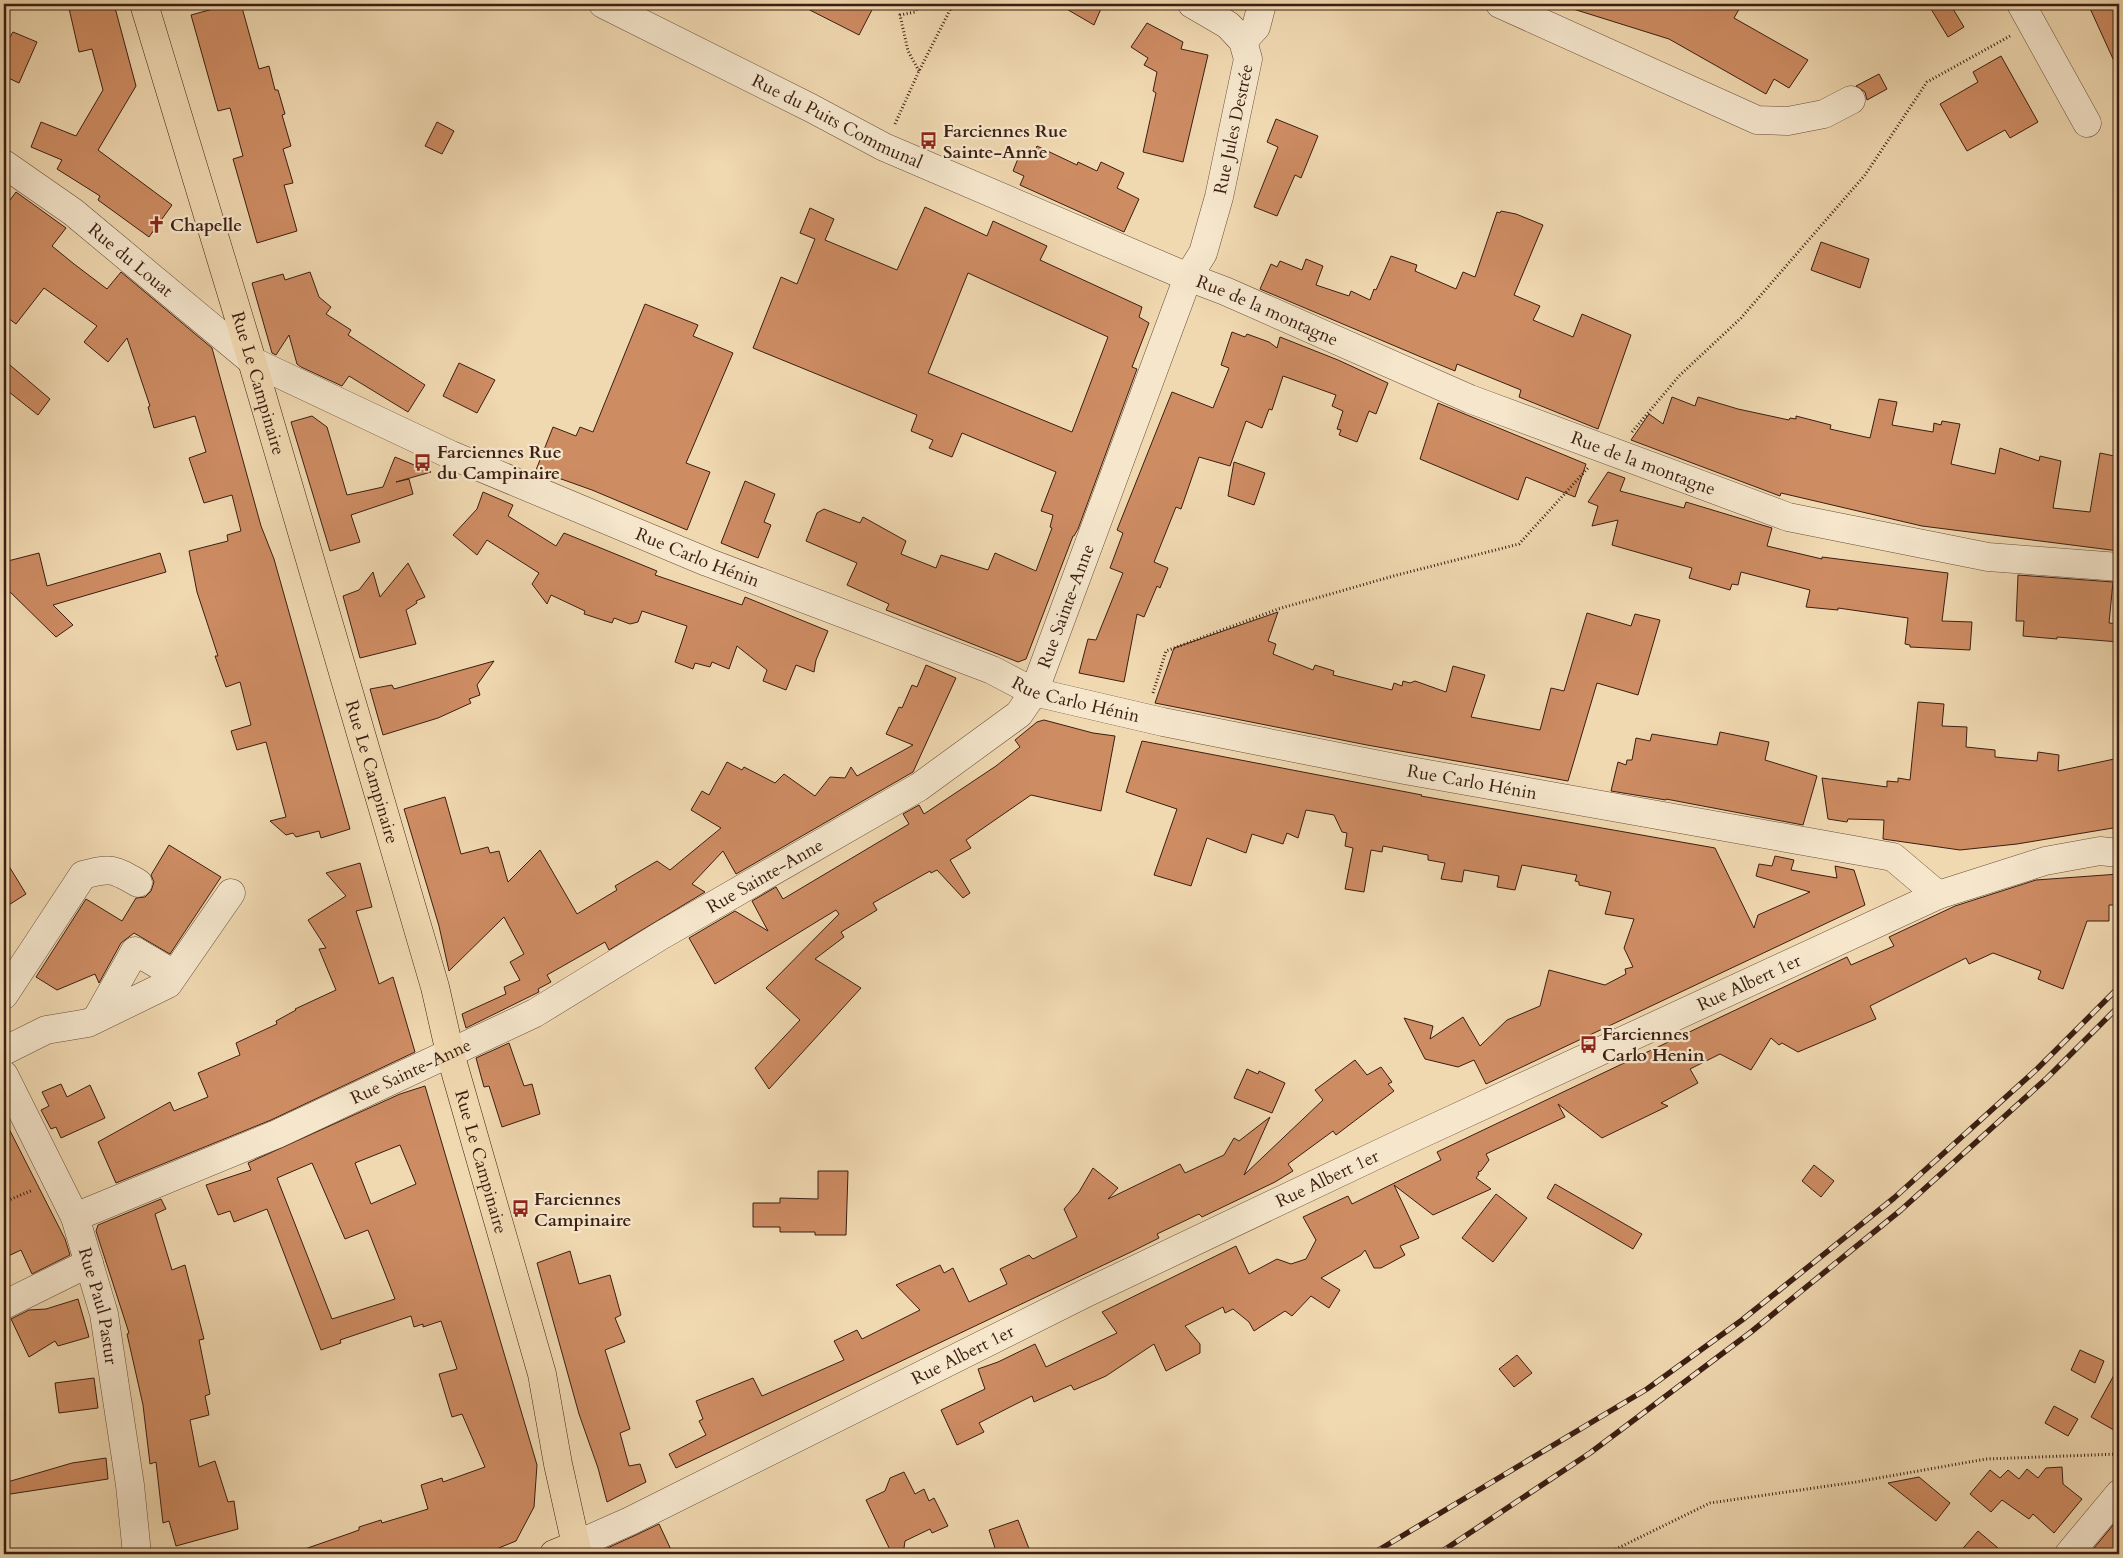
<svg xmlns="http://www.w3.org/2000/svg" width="2123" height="1558" font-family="Cardo,serif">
  <rect width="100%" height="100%" fill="#f0d8b0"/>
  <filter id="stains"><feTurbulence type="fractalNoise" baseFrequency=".004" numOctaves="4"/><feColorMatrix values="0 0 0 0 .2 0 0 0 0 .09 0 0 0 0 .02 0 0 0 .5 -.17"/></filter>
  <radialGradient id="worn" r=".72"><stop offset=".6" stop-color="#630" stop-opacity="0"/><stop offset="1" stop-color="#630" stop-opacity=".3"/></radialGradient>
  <g fill="#ce8c63" stroke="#3b1e12" fill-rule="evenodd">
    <polygon points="68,4 114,4 136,86 98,150 172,205 149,237 98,200 100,196 57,169 62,160 31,147 41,122 76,136 103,90 92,49 79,52"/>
    <polygon points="231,4 241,4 259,69 269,66 275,90 278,90 285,114 282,115 291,146 283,149 293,183 284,185 297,231 257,243 233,159 243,156 230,108 218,111 191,15"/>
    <polygon points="798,4 875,4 859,35"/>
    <polygon points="1058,4 1103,4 1094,25"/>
    <polygon points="1570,4 1685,4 1697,9 1700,4 1742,4 1734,18 1808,60 1789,88 1774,79 1766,94 1669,39 1570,8"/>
    <polygon points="1928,4 1950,4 1964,27 1948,37"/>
    <polygon points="2088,4 2119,4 2119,72"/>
    <polygon points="1147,23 1183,42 1181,49 1208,55 1183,162 1143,152 1156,93 1153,91 1157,72 1144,65 1148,58 1131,47"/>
    <polygon points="13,32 37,42 19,83 4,76 4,34 10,37"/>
    <polygon points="2001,56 2038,122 2010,138 2005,130 1967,151 1940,104 1978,82 1973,72"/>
    <polygon points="1879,74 1887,89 1867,100 1865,92 1856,86"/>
    <polygon points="1276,119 1318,136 1301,178 1295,175 1277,216 1254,207 1278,147 1267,142"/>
    <polygon points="437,122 454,131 442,154 425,146"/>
    <polygon points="1037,146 1077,165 1078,162 1097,171 1101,162 1124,173 1117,188 1139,199 1124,232 1020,185 1024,176 1013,171 1021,151 1033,156"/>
    <polygon points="16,192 66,228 52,246 74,264 107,289 121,272 212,348 261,526 274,559 350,829 321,838 319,831 296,837 293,833 286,835 270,821 286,817 266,742 237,750 231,731 251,725 240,682 226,687 215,656 218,656 197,592 189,551 228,541 227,535 241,531 232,495 204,503 189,458 206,452 195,416 154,428 148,407 150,406 127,338 108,362 84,342 97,326 44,288 16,324 4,315 4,208"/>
    <path d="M925,207L987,236L993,221L1047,246L1040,260L1142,307L1139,317L1149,323L1132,367L1137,369L1078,529L1074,536H1073L1026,659L1018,662L886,610L889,604L847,585L857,563L806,541L817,513L824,509L860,523L863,517L906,541L901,554L936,568L941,555L988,570L995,553L1036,571L1052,528L1050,527L1053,515L1041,511L1056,472L962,433L952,457L929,448L933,440L911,431L917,415L753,348L781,277L797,284L815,239L800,233L810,208L834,219L825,240L897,270ZM968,273L1108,337L1072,432L928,373Z"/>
    <polygon points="1501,211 1516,214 1543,225 1514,295 1540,306 1533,320 1573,337 1582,314 1631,335 1598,429 1519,397 1521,390 1457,364 1455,371 1421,357 1260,289 1271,264 1277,267 1280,261 1302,270 1306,259 1323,266 1316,285 1349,296 1351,291 1370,300 1374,289 1376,290 1391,256 1417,265 1415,271 1456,289 1463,272 1475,277 1497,212 1500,213"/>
    <polygon points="1821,242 1869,259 1860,288 1811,270"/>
    <polygon points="310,272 319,297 331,307 326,314 351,330 348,335 425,385 408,412 349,376 342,386 301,367 297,364 289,335 276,355 272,353 252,283 283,274 285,280"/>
    <polygon points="645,304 698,325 693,336 733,353 686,463 710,472 687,530 592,490 536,470 553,427 576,436 580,427 593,432"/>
    <polygon points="1232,332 1245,337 1247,334 1269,342 1277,348 1280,337 1338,360 1388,383 1376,414 1369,411 1357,442 1339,435 1341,430 1337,429 1343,411 1332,406 1336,395 1283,376 1272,410 1269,409 1262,428 1246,421 1230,466 1199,457 1181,509 1176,507 1154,562 1168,568 1160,588 1157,586 1144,617 1137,614 1124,682 1079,673 1088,639 1096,640 1123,573 1110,568 1123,533 1117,530 1172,392 1213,408 1229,368 1221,365"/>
    <polygon points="4,360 50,399 38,415 4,388"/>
    <polygon points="459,363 495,380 477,413 443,396"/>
    <polygon points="1672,397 1695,406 1698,397 1738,409 1789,420 1790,418 1796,419 1796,416 1831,425 1830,429 1870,438 1879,399 1897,402 1892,425 1933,432 1934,423 1941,425 1942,421 1960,424 1951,464 1995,474 2000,448 2039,461 2040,456 2061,461 2053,508 2090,512 2100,453 2119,457 2119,551 1922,526 1781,493 1780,496 1631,440 1649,414 1663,424"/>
    <polygon points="1438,403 1586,464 1575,497 1526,477 1518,500 1420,459"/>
    <polygon points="312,416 327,427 347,495 383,487 395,457 431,472 396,482 409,479 413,494 351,515 360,542 330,551 291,422"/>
    <polygon points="1234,462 1265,473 1254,505 1228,496"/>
    <polygon points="1608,472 1625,478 1620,491 1684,508 1686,502 1772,528 1767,546 1822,559 1822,557 1948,573 1942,621 1972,622 1970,650 1910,647 1910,645 1905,644 1908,618 1838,608 1838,610 1806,607 1810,590 1741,572 1738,585 1732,584 1730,590 1689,578 1692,568 1612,545 1618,520 1592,526 1598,506 1588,502"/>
    <polygon points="745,481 775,494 764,522 771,525 758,558 721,543"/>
    <polygon points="483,492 513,505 508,516 556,546 564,533 657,571 655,575 742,605 745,597 828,631 816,660 814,672 796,665 786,690 763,681 767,670 737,646 729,669 712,662 710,667 695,663 693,669 675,662 687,626 642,611 638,622 630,624 614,618 612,623 584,614 585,611 551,595 547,604 532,584 539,573 487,540 477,555 453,535 477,509"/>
    <polygon points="39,553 47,586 160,553 166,572 53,605 73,625 56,637 4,586 4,562"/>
    <polygon points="408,563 425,597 416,601 417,603 406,610 416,644 360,658 343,596 359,590 373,572 380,597"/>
    <polygon points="2018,575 2113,582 2109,623 2119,624 2119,642 2057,637 2057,639 2023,636 2024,621 2016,621"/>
    <polygon points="1278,612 1268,641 1276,644 1273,654 1313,670 1315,665 1334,671 1333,675 1392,690 1394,683 1402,686 1403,681 1410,683 1415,681 1446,692 1453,666 1485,675 1471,717 1540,730 1551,688 1564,691 1587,613 1631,626 1635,614 1660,620 1638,695 1597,683 1568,781 1367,745 1155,703 1174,648"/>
    <polygon points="494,661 477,685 480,695 469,699 471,703 438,718 383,735 370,689 392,685 394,689"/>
    <polygon points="926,665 956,678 913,772 736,874 723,851 692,884 705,892 609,950 605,942 547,975 551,982 538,989 539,992 466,1028 462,1014 506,994 504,987 520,980 510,962 524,954 504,917 449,971 439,926 404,809 445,797 461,854 488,847 490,853 499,851 508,882 540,850 577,914 617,890 615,886 657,861 670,870 721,828 691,810 702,791 709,795 727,762 742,770 744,767 775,783 784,774 815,796 830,777 845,778 851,767 857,776 913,745 886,734 899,707 902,708 912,685 917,687"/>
    <polygon points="1918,702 1944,704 1942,726 1967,727 1966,747 1995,750 1995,757 2037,761 2038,752 2059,755 2058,771 2119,758 2119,827 2017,844 1960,850 1883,839 1884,820 1848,819 1847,822 1828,819 1822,778 1887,787 1887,781 1898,782 1898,778 1910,780"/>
    <polygon points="1044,720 1093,733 1115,736 1101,811 1031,795 966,840 971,848 950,860 970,893 963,898 937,870 931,873 930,871 873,903 877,910 841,932 844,937 815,959 861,988 769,1089 755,1068 800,1020 766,988 839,914 836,910 715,984 689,938 735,911 768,931 752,901 776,887 783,899 909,824 903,814 919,805 924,814 996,766 1020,747 1015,740 1037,722"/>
    <polygon points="1720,732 1769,742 1765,760 1817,776 1803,825 1666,799 1666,800 1611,791 1618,762 1626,765 1627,760 1632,760 1636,738 1650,741 1652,734 1717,745"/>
    <polygon points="1142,741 1422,795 1421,796 1715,848 1754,928 1758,915 1810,892 1756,876 1759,864 1772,866 1775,856 1794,860 1791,870 1837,878 1835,866 1854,870 1865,905 1486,1084 1474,1060 1458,1067 1425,1059 1404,1018 1433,1026 1430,1039 1463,1017 1480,1046 1507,1020 1540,1006 1549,970 1605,985 1626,974 1625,969 1633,967 1624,948 1634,919 1605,914 1611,892 1579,885 1579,882 1575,881 1577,875 1522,865 1515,890 1497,887 1499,876 1464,870 1462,882 1441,879 1445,863 1428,860 1428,855 1383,846 1382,852 1371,850 1364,892 1345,889 1353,848 1345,846 1347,833 1342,832 1334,815 1306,810 1298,838 1287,833 1283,844 1252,834 1246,853 1207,838 1191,886 1154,875 1177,809 1126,792"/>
    <polygon points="169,845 221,877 170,954 134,933 121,943 99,983 95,974 57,990 36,977 86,899 122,921 136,898 145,897 151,891 154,882 151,875"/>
    <polygon points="4,858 26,894 4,908"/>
    <polygon points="360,863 372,907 356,911 379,984 393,977 415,1052 271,1120 116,1183 98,1142 170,1102 174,1111 208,1097 198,1073 240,1055 236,1043 277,1024 276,1021 296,1010 295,1009 336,990 319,949 326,948 308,920 346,896 326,873"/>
    <polygon points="2119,874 2119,905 2109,905 2109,921 2087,921 2063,989 2038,979 2041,971 1993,953 1969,964 1966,958 1870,1006 1876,1019 1798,1052 1782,1043 1779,1045 1771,1038 1751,1070 1720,1054 1690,1069 1698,1083 1661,1103 1668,1106 1602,1138 1558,1104 1565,1117 1486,1154 1489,1160 1481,1171 1478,1172 1479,1174 1476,1178 1491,1189 1433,1215 1394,1185 1419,1238 1400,1246 1405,1255 1381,1268 1374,1268 1365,1250 1361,1255 1321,1278 1340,1290 1329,1308 1311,1296 1292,1316 1285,1311 1254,1331 1249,1322 1233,1309 1225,1313 1223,1307 1185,1326 1200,1344 1200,1353 1166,1371 1154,1344 1106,1376 1074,1390 1071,1385 1034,1402 1032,1396 1012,1406 979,1423 984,1432 957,1445 941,1410 985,1389 978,1369 998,1362 1035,1344 1046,1367 1117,1333 1102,1312 1236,1246 1249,1274 1277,1259 1291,1264 1306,1259 1316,1240 1303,1217 1348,1196 1352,1204 1441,1160 1437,1152 1847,957 1851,965 1894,946 1889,937 1955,906 2036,880"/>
    <polygon points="509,1043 524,1086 532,1084 540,1114 502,1127 489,1086 484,1087 476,1058"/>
    <polygon points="1355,1060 1367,1075 1381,1067 1392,1082 1388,1084 1394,1091 1336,1135 1333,1131 1288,1164 1293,1171 1275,1182 1202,1217 1199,1214 1157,1234 1159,1238 1131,1252 676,1468 669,1454 706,1435 699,1421 703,1419 696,1401 753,1378 762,1396 844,1360 834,1341 857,1330 862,1339 920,1310 896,1285 940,1265 944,1273 953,1268 969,1302 1007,1284 1000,1269 1029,1255 1033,1259 1077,1237 1064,1209 1079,1192 1093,1168 1118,1188 1108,1199 1180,1164 1185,1173 1224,1155 1234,1138 1239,1141 1270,1117 1244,1175 1323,1100 1315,1090"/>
    <polygon points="1247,1069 1258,1074 1259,1071 1285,1083 1272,1113 1234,1098"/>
    <polygon points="61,1084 67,1097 90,1085 105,1118 61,1138 56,1127 51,1129 41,1110 49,1106 42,1092"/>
    <path d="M425,1086L537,1465L534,1507L516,1541L484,1554H300L299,1551L348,1534L359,1530V1527L381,1520L382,1523L428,1509L421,1485L442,1478L443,1482L485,1467L462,1414L452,1417L439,1374L457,1369L441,1321L423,1327V1324L414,1327L411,1316L340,1340L341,1343L321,1350L267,1209L234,1222L230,1211L218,1215L206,1185L251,1170L248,1163L400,1094ZM400,1145L416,1184L371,1204L355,1163ZM312,1163L345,1239L368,1230L395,1299L332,1319L277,1178Z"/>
    <polygon points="4,1119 65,1239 70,1255 32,1274 21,1250 4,1258"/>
    <polygon points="1814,1165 1834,1181 1821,1197 1802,1181"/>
    <polygon points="818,1171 848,1171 846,1235 815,1235 815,1232 780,1232 780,1227 753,1227 753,1203 780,1203 780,1198 818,1199"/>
    <polygon points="1555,1184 1642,1234 1633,1249 1547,1198"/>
    <polygon points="1496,1194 1527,1218 1493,1262 1462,1238"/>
    <polygon points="161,1199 166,1209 155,1214 172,1270 185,1265 204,1339 199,1340 210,1394 205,1396 209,1415 190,1420 199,1467 215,1461 228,1502 234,1501 238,1529 176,1546 169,1521 163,1523 156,1462 150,1464 143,1405 127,1334 129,1333 96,1231 98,1225"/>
    <polygon points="570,1251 579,1284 610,1275 621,1315 615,1318 625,1342 605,1350 630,1429 620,1433 629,1466 640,1464 646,1482 607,1502 598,1468 579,1414 537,1263"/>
    <polygon points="78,1299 89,1337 58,1346 55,1341 29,1357 11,1319 29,1310 46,1309"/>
    <polygon points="2080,1350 2104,1361 2095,1383 2071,1370"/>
    <polygon points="1517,1355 1532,1373 1514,1387 1499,1369"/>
    <polygon points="2119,1366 2119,1433 2091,1417"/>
    <polygon points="94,1378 98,1408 59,1413 55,1383"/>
    <polygon points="2054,1406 2078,1419 2068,1436 2045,1423"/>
    <polygon points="106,1458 108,1479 4,1495 4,1483 72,1463"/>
    <polygon points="2062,1467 2063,1484 2082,1499 2054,1533 2033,1514 2029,1519 2002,1500 1991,1512 1970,1494 1990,1470 2000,1478 2008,1470 2019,1479 2027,1469 2038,1478 2046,1468"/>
    <polygon points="904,1472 915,1494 924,1489 929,1501 934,1498 948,1526 932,1533 930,1529 905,1541 904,1548 892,1554 866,1500 885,1491 890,1478"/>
    <polygon points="1919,1477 1950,1503 1936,1521 1888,1483"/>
    <polygon points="2119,1518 2119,1554 2089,1554"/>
    <polygon points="1018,1520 1031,1554 997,1554 989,1530"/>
    <polygon points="659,1524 673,1554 594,1554 636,1535"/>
    <polygon points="1978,1531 2005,1554 1958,1554"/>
  </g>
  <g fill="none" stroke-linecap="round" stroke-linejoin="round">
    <defs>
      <g id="minor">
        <path id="s1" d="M603,4L811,108L884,147L1188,277L1225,291L1470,399L1788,517L1988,557L2119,567"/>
        <polyline points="1500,4 1757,120 1788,121 1824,114 1851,100"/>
        <polyline points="2021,4 2087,123"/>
        <polyline points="1243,41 1256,27 1262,4"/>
        <path id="s2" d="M4,164L73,212L252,361L451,455L707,562L992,670L1034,692L1163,722L1405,770L1893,857L1938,895"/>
        <path d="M4,995L83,875C110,867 114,869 138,883"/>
        <polyline points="97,1018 135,951 174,974"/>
        <polyline points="4,1051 46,1030 88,1023 168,984 231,893"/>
        <path id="s3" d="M4,1075L75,1217L104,1314L130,1485L137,1554"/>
        <path id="s4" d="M75,1217L277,1134L535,1013L662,935L919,787L1019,714L1034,692L1188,277L1203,253L1219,197L1248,59L1243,41L1228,25L1192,4"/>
        <polyline points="4,1305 89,1263"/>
        <path id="s5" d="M576,1545L630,1521L1086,1293L1408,1140L1938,895L2045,861L2100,851L2119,853"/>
        <polyline points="2069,1554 2119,1494"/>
      </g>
      <g id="major">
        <path id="s6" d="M144,4L252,361L435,987L450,1053L542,1374L558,1464L578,1554"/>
        <polyline points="554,1554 576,1545"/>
      </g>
    </defs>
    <use href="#minor" stroke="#684c3a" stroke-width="29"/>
    <use href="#major" stroke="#3b1e12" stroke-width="29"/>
    <g stroke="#3b1e12" stroke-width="3" stroke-dasharray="1 2.5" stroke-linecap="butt">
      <polyline points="919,71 908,51 900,15 915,12 919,4"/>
      <polyline points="895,124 919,71 953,4"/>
      <polyline points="1632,432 1679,376 1741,318 1865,175 1927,82 2010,36"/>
      <polyline points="1153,693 1166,651 1278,609 1397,575 1519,544 1588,468"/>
      <polyline points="4,1202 33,1190"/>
      <polyline points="1606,1554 1710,1503 1856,1482 1986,1459 2119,1454"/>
    </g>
    <use href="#minor" stroke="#f5e6cc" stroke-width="28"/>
    <use href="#major" stroke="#f0d8b0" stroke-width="28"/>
    <defs>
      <g id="rail">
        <polyline points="1372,1554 1647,1389 1742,1320 1894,1198 2037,1069 2119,987"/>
        <polyline points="1438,1554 1590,1453 1751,1332 1901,1210 2047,1078 2119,1006"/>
      </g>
    </defs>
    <use href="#rail" stroke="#3b1e12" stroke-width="5.5"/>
    <use href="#rail" stroke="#f5e6cc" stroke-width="4" stroke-dasharray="11" stroke-linecap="butt"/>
  </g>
  <defs>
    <symbol id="bus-bare" viewBox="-9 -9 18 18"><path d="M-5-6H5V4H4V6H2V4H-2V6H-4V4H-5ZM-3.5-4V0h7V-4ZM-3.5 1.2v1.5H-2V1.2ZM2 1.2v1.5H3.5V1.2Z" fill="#8f2418" stroke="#f5e6cc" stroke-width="2.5" paint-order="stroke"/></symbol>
    <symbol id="church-bare" viewBox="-9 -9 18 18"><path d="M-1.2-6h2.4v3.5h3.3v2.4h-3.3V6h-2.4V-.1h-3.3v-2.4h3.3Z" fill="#8f2418" stroke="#f5e6cc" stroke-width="2.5" paint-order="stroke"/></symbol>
  </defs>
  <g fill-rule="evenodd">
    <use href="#bus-bare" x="916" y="128" width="25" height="25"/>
    <use href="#church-bare" x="144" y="212" width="25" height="25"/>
    <use href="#bus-bare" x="410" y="450" width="25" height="25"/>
    <use href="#bus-bare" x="1576" y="1032" width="25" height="25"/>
    <use href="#bus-bare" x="508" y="1196" width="25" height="25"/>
  </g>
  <g text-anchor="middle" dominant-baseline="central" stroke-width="4.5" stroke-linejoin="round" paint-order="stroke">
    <g font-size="18" fill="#3b1e12" stroke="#f5e6cc">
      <text stroke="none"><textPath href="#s1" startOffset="262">Rue du Puits Communal</textPath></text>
      <text stroke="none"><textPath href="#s4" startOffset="1698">Rue Jules Destrée</textPath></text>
      <text stroke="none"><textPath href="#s2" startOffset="159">Rue du Louat</textPath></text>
      <text stroke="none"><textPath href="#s1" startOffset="732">Rue de la montagne</textPath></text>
      <text stroke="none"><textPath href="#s6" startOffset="396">Rue Le Campinaire</textPath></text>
      <text stroke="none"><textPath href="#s1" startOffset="1138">Rue de la montagne</textPath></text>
      <text stroke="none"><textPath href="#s2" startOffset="804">Rue Carlo Hénin</textPath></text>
      <text stroke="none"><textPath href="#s4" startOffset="1191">Rue Sainte-Anne</textPath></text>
      <text stroke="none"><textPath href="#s2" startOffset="1209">Rue Carlo Hénin</textPath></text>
      <text stroke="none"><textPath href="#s6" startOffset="801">Rue Le Campinaire</textPath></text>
      <text stroke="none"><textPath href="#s2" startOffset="1614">Rue Carlo Hénin</textPath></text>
      <text stroke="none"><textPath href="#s4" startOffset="771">Rue Sainte-Anne</textPath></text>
      <text stroke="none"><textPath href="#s5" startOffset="1301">Rue Albert 1er</textPath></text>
      <text stroke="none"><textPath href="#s4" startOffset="366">Rue Sainte-Anne</textPath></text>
      <text stroke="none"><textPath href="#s6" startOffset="1206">Rue Le Campinaire</textPath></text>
      <text stroke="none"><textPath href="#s5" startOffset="836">Rue Albert 1er</textPath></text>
      <text stroke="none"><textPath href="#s3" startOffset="251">Rue Paul Pastur</textPath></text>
      <text stroke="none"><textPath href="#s5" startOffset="431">Rue Albert 1er</textPath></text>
    </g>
    <g font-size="18" font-weight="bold" fill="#3b1e12" stroke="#f5e6cc" text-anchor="start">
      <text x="943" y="131">Farciennes Rue<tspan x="943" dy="21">Sainte-Anne</tspan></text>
      <text x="170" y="225">Chapelle</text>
      <text x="437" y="452">Farciennes Rue<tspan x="437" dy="21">du Campinaire</tspan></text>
      <text x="1602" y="1034">Farciennes<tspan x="1602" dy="21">Carlo Henin</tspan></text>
      <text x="534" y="1199">Farciennes<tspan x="534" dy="21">Campinaire</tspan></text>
    </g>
  </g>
  <rect width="2123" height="1558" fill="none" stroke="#f0d8b0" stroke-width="20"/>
  <rect x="5" y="5" width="2113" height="1548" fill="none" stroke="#3b1e12" stroke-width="2.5"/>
  <rect x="10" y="10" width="2103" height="1538" fill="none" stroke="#3b1e12"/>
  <rect width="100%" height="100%" filter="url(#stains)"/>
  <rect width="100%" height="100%" fill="url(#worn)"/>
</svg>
